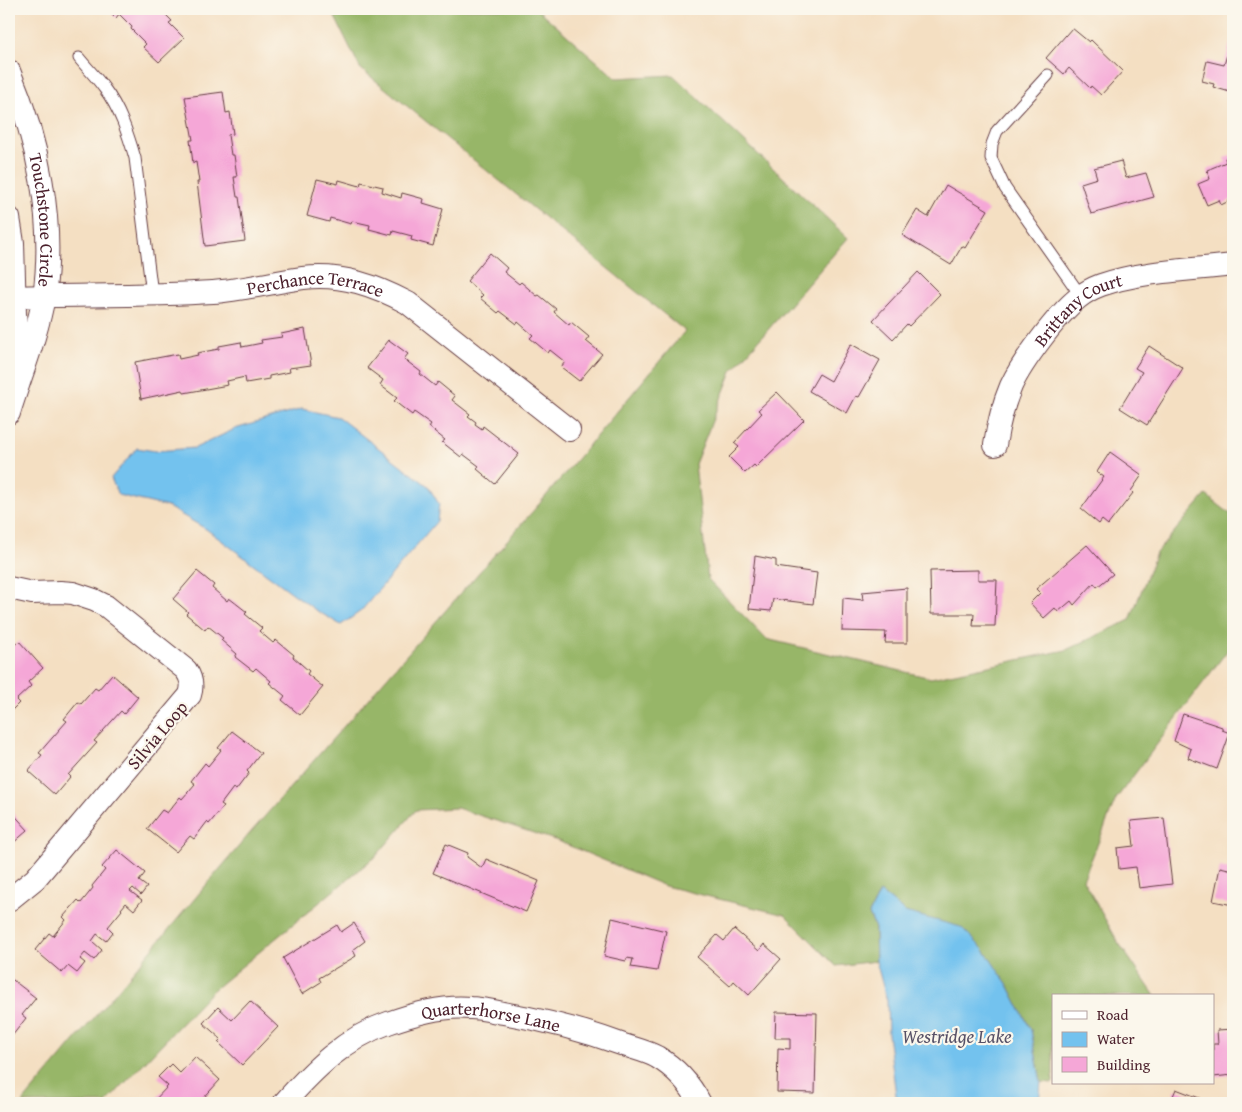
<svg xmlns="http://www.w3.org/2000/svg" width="1242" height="1112" font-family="'Gentium Book Plus',serif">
  <rect width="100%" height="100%" fill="#fbf7ec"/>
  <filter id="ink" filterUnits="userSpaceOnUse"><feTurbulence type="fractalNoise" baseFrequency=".02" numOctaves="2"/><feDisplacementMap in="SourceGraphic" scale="10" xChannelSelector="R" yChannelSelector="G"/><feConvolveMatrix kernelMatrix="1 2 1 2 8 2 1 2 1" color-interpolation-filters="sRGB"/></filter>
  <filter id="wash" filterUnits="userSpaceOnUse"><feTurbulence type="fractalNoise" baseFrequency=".0096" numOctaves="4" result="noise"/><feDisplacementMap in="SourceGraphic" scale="20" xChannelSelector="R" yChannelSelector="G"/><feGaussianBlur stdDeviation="1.12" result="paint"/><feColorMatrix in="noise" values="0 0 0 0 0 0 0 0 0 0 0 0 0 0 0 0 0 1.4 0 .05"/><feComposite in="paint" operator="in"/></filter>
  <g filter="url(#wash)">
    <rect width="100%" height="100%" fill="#f4dfc2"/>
    <polygon fill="#97b668" stroke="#706a4a" points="331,9 537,9 616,78 673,75 848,238 732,371 695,464 708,579 766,639 931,678 1066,650 1130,620 1156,553 1206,495 1233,516 1233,643 1116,799 1083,880 1118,942 1155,996 1053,996 1053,1083 1041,1082 1031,1030 1008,985 984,950 905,912 880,892 869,914 875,928 876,961 836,966 785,915 665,886 558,841 457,808 416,810 377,855 212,991 106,1103 22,1103 251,832 540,503 685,331 360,68"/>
    <g fill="#73c2ee" stroke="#5e708c">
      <polygon points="302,409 338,417 428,486 439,504 437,521 361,611 341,625 314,609 206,529 168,507 118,495 111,478 137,448 155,451 195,448 235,429"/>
      <polygon points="880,892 905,912 961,927 984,950 1008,985 1031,1030 1041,1082 1039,1103 897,1103 888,1034 887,1001 876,961 875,928 869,914"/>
    </g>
    <g id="blocks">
      <g fill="#f5a7d7">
        <polygon points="107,9 160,9 172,21 169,23 184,38 159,62 143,47 146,44 131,29 132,27 119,14 116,18"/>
        <polygon points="1072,28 1089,42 1091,40 1123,71 1101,95 1091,86 1090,88 1069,68 1064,74 1046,58"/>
        <polygon points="1233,34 1233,93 1213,87 1214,84 1202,81 1207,61 1224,65"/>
        <polygon points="223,92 226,113 230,112 233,134 228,135 231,155 234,155 237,177 234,177 237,197 239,197 245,241 205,246 197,182 199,182 196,162 193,163 190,140 193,140 185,97"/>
        <polygon points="1233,155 1233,199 1221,205 1219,200 1207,205 1198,184 1210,179 1207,170 1226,162 1225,158"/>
        <polygon points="1121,161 1126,178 1146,173 1154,197 1091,214 1081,183 1097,178 1094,168"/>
        <polygon points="317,179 338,184 339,180 360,186 361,182 383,187 382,192 401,198 402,193 424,199 423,203 443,209 433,246 411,240 412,236 393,231 392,235 369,229 370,225 352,221 351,224 330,218 329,222 307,216"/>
        <polygon points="946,185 988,210 965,248 962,246 951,265 902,235 917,210 928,217"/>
        <polygon points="490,253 507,268 504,272 519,284 521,282 537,296 539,295 556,309 554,312 569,325 571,322 589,337 586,341 602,354 579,381 561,367 565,362 550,350 548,353 530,338 533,335 518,322 517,324 500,311 498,313 480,298 483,295 467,281"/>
        <polygon points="918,272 940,294 909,326 907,324 893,339 873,320"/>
        <polygon points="305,329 311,365 289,368 290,372 269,376 269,379 246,383 245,377 227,381 228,385 184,393 183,390 141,399 135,362 178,354 179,359 198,355 197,353 219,349 219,346 241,342 242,347 262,343 261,340 282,337 281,334"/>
        <polygon points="389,340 408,354 404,359 421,372 420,374 435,386 438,382 455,396 452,400 470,414 468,416 476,422 475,424 482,429 483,426 519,454 495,484 477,469 479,466 463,454 461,457 442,442 445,440 429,427 431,424 414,412 412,415 394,401 397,398 380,385 383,380 367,368"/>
        <polygon points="851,344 880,360 859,397 856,396 847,413 809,391 819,374 831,381"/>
        <polygon points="1149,346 1183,368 1147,425 1120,408 1142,372 1135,368"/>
        <polygon points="777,392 804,420 756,467 754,465 745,473 729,457 739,447 734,443 762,413 758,410"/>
        <polygon points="1110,452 1142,475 1131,491 1133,493 1108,525 1102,520 1099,524 1081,509 1104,477 1097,472"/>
        <polygon points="1087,545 1113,574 1097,587 1094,583 1074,605 1071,601 1058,612 1055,608 1044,618 1030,603 1040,593 1036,589"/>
        <polygon points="755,556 776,560 776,567 817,573 813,604 773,599 771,611 749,609"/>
        <polygon points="978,570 978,580 997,580 995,626 973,626 974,614 931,614 930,571"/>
        <polygon points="197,571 214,585 212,588 227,601 229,598 247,612 245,614 262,628 259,631 273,643 276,640 294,655 293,657 309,671 307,674 323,687 300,715 282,700 285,696 269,683 271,681 256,668 253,671 235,657 237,654 221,640 223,638 208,626 205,630 186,614 188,612 173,599"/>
        <polygon points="907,588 907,643 885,643 886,632 842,631 843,598 863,600 862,592"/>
        <polygon points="19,641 43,668 28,682 31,686 16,700 19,703 9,713 9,650"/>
        <polygon points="112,674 138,697 124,714 121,711 94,741 97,743 68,775 70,777 55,795 28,771 42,755 39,753 67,721 64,719 78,702 81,704 95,688 98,690"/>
        <polygon points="1183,714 1222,727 1222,730 1230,733 1217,769 1188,758 1191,749 1174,741"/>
        <polygon points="232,731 261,753 247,771 249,773 236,790 233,788 221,804 224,806 209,824 207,822 194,839 190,836 176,852 147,829 162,810 167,813 180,797 182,799 195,784 191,781 205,763 208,766 221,750 218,748"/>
        <polygon points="9,809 28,830 11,845 9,843"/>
        <polygon points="1164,818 1172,884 1139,888 1136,867 1119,869 1117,848 1134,846 1131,821"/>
        <polygon points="446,844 468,853 467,857 482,868 486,859 539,881 526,912 433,873"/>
        <polygon points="117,850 145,873 139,881 147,887 141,895 133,888 130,891 142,900 134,910 126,903 121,909 122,910 108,927 113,932 106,941 97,934 92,941 102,950 94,960 85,953 80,959 85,963 77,973 68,966 62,973 35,950 49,933 53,936 66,920 63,917 78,900 81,903 93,888 92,886 105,870 102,867"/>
        <polygon points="1220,867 1233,870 1233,905 1213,901"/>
        <polygon points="612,918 666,931 657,971 631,967 633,959 627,958 626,961 604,956"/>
        <polygon points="354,923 365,941 353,950 356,956 319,978 321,982 302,994 283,958 337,925 341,932"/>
        <polygon points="734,929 759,951 764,944 781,959 749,995 734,981 730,986 697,957 717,935 724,941"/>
        <polygon points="9,977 36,998 22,1015 26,1018 9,1040"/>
        <polygon points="250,1001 278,1027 242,1065 218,1042 221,1039 203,1023 218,1007 232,1020"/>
        <polygon points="776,1012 817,1013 815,1093 777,1092 778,1048 790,1049 790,1038 775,1038"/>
        <polygon points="1233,1029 1233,1075 1213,1077 1213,1044 1218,1044 1217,1030"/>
        <polygon points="195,1057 220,1080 199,1103 152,1103 168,1086 158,1077 171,1064 180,1073"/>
        <polygon points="1176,1089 1207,1101 1206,1103 1170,1103"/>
      </g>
    </g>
  </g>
  <g filter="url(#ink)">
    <use href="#blocks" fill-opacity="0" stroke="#643c42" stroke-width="1"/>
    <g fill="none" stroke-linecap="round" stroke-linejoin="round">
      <defs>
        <g id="service">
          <path d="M79,58C87,68 97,78 104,88C120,109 128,134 135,158L152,294"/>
          <polyline points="1048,75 997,131 992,144 991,158 1005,188 1081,296"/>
        </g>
        <g id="minor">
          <path id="s1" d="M9,71C38,140 55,221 44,296C37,336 21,374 9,413"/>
          <polyline points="9,218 13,243 15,314 21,368"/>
          <path id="s2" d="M15,297C81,295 147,296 213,292C243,290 273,282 303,278C341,273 376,286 408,303L569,430"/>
          <path id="s3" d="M995,445C998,425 1003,405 1011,386C1022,362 1057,315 1078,298C1084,293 1093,288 1101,285C1139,271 1193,270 1233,265"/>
          <path d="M9,588L32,593L60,592L73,593L94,600L106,606L186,670C192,679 193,686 190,695L35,879L9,900"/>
          <path id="s4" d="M284,1103C313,1070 345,1038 388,1023C413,1014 443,1005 470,1008C481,1008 492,1011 503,1013C543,1020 583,1030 621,1044C632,1048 646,1051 657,1057C676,1068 690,1084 700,1103"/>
        </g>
      </defs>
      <use href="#service" stroke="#643c42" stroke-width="13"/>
      <use href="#minor" stroke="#643c42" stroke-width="24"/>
      <use href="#service" stroke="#fff" stroke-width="11"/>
      <use href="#minor" stroke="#fff" stroke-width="22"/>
    </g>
  </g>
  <g text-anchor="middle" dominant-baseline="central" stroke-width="4.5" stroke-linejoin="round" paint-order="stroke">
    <g font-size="18" fill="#4a1f2b" stroke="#fbf7ec">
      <text stroke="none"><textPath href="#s1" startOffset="154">Touchstone Circle</textPath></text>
      <text stroke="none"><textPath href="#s2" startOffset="302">Perchance Terrace</textPath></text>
      <text stroke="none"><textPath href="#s3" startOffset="166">Brittany Court</textPath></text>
      <text transform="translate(157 735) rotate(-50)">Silvia Loop</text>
      <text stroke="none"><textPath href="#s4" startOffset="238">Quarterhorse Lane</textPath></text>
    </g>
    <g font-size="19" font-style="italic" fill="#565066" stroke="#fbf7ec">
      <text x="957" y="1036">Westridge Lake</text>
    </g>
  </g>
  <rect width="1242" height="1112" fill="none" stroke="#fbf7ec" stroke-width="30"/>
  <rect x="1052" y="994" width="162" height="90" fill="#fbf7ec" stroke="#b4a19f"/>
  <rect x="1062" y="1011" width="25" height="8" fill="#ffffff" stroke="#b4a19f"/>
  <text x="1097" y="1020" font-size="15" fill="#4a1f2b">Road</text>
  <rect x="1062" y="1032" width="25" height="15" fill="#73c2ee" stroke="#b4a19f"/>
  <text x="1097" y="1044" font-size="15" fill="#4a1f2b">Water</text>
  <rect x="1062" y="1057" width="25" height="15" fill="#f5a7d7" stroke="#b4a19f"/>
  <text x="1097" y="1070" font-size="15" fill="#4a1f2b">Building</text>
</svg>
